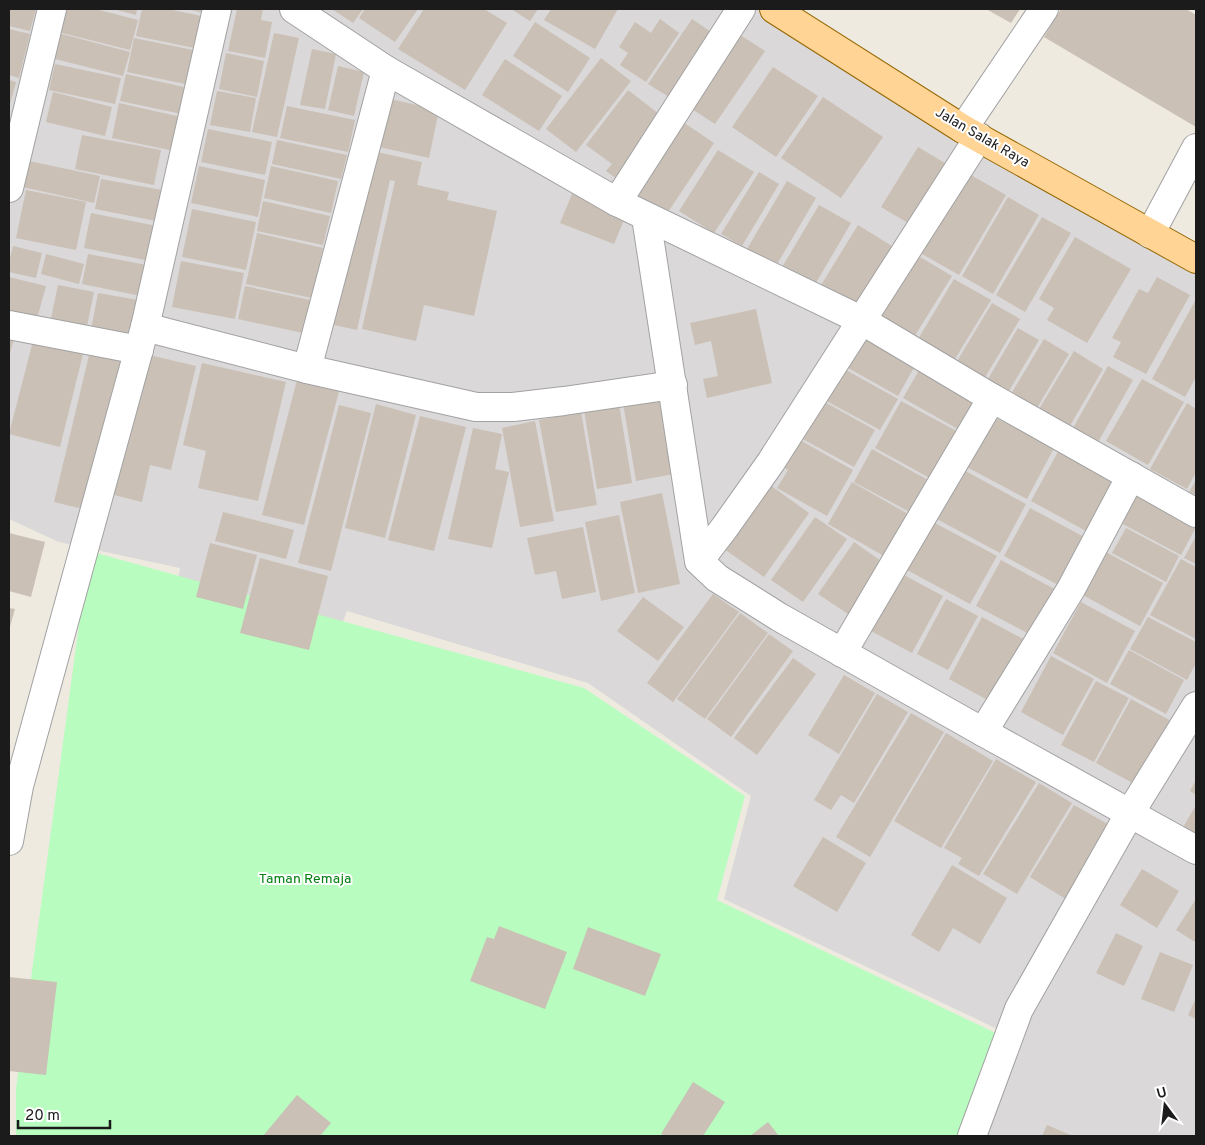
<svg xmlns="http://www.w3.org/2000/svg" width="1205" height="1145" font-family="Overpass,sans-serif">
  <rect width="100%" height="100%" fill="#eeeae0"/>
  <polygon fill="#dad8d8" points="9,9 764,9 1196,260 1196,1136 973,1136 1010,1035 724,899 751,796 588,683 347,611 327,664 173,613 180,568 59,542 9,519"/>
  <polygon fill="#b8fdbf" points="89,551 584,688 745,796 717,900 1004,1037 966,1136 16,1136 16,1089"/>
  <g fill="#cac0b6">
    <polygon points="9,9 36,9 30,31 9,26"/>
    <polygon points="64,9 95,9 138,20 130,50 58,32"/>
    <polygon points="113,9 137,9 136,15"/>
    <polygon points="142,9 168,9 206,17 199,49 136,36"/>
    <polygon points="187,9 209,9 208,14"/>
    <polygon points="237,9 263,9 261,20 272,22 265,58 228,51"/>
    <polygon points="332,9 363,9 353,23"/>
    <polygon points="365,9 418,9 395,42 359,18"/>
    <polygon points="424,9 484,9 507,23 465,90 398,49"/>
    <polygon points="511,9 538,9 530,21"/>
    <polygon points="551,9 618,9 595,49 544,20"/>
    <polygon points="986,9 1020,9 1011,23"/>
    <polygon points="1061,9 1186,9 1196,15 1196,127 1044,37"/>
    <polygon points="660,19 679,33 646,82 620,65 628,53 619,47 635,22 651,33"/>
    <polygon points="692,19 717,36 674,100 648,84"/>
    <polygon points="535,22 590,58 568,92 513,56"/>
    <polygon points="9,29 30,34 19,78 9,75"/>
    <polygon points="734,31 765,51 715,124 684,104"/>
    <polygon points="58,33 130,52 123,76 51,58"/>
    <polygon points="274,33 299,38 277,137 252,132"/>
    <polygon points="134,38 198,51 190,85 127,72"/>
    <polygon points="312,49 336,54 325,109 300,105"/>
    <polygon points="226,53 264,61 257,97 219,89"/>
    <polygon points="601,58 631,81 576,152 546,129"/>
    <polygon points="505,59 562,96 539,131 482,95"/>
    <polygon points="55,64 121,78 115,104 49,90"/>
    <polygon points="338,66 364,72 354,116 328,110"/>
    <polygon points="773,67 818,96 776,157 732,127"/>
    <polygon points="126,74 188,88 182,114 120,101"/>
    <polygon points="9,80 16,82 9,108"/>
    <polygon points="628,90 668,121 621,182 606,171 612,164 586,145"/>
    <polygon points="217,91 256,98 250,132 210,125"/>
    <polygon points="53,92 112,107 105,136 46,122"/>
    <polygon points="823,97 883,137 841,198 781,158"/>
    <polygon points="390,99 439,110 429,158 379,147"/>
    <polygon points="119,103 181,117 174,151 112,138"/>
    <polygon points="287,106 355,120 348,152 280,138"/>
    <polygon points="680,120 714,143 664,218 629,195"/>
    <polygon points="208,129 272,142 265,175 201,162"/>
    <polygon points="82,135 161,150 154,185 75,169"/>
    <polygon points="277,140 347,155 341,179 272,164"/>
    <polygon points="918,147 955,169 918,229 881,207"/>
    <polygon points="718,150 754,172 714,233 679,211"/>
    <polygon points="373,151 422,162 417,185 449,192 447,200 497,211 474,316 424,305 416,341 362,329 395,181 390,180 357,330 334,325"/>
    <polygon points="29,161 100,176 94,203 23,187"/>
    <polygon points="199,166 265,180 258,217 191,203"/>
    <polygon points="271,166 338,181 331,213 264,198"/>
    <polygon points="962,170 1006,195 959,275 915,250"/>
    <polygon points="759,172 779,184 742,246 721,234"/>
    <polygon points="101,179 162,190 156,221 95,209"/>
    <polygon points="787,181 816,198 776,266 747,249"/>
    <polygon points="26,190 86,202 76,250 16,238"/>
    <polygon points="572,194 626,215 614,244 560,223"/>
    <polygon points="1008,197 1039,215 993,294 962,276"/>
    <polygon points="263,201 330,216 323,245 257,231"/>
    <polygon points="819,205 851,223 813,288 781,269"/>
    <polygon points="192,209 256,222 246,270 182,257"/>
    <polygon points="91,213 157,226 150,261 84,248"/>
    <polygon points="1042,217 1071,233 1025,312 996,295"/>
    <polygon points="858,225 895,248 855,313 818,290"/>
    <polygon points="257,233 323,248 312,298 246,284"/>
    <polygon points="1075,237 1131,269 1087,343 1047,320 1054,308 1039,299"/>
    <polygon points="13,246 42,253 36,278 9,272 9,262"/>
    <polygon points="910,251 952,276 911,342 869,317"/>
    <polygon points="46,254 84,264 79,284 41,274"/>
    <polygon points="88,254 147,265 141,296 82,284"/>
    <polygon points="181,261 244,273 235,319 172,307"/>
    <polygon points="9,277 46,286 36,322 9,316"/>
    <polygon points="1157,277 1190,295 1146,374 1113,357 1121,342 1112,338 1139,289 1148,293"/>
    <polygon points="954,279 991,300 950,367 914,346"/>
    <polygon points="58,285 94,292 85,336 49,328"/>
    <polygon points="245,286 310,300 303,333 238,319"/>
    <polygon points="98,293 138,300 129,343 90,335"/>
    <polygon points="1195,301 1196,302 1196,377 1185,397 1152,379"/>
    <polygon points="992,303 1020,319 981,384 953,368"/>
    <polygon points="756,309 772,383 707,398 703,379 718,376 711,341 695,345 690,323"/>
    <polygon points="1018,328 1039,340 1006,396 985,384"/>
    <polygon points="859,333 916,364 898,396 841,364"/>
    <polygon points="9,335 15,336 9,356"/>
    <polygon points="34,337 84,350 60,447 9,434"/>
    <polygon points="1044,339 1069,354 1037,408 1011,394"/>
    <polygon points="91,347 128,356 91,511 54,502"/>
    <polygon points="1074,351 1103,369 1067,431 1036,414"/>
    <polygon points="145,354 196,366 171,470 150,465 142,502 110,494"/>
    <polygon points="202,363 286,382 258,501 198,488 206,451 183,445"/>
    <polygon points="839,366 898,399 880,430 821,398"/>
    <polygon points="1108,366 1133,380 1097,444 1072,430"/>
    <polygon points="921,367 981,401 963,432 903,398"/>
    <polygon points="1142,379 1184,402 1148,465 1106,441"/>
    <polygon points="297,380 339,391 304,525 262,515"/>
    <polygon points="661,397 674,474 636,481 623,403"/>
    <polygon points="821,400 875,430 854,467 799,437"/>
    <polygon points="901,401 964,435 937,482 875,448"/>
    <polygon points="1187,403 1196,409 1196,472 1187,489 1150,469"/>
    <polygon points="376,404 416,415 385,538 345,528"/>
    <polygon points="619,404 632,483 597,489 584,410"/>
    <polygon points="339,405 371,413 331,571 298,563"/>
    <polygon points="581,412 597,505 556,512 539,420"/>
    <polygon points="990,415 1054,448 1027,499 963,465"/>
    <polygon points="420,416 466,427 434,551 388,540"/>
    <polygon points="535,421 554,521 520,527 502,428"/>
    <polygon points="473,428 502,434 495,469 509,472 492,548 448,539"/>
    <polygon points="798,439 853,470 827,516 777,488 788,470 781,466"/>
    <polygon points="872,449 935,484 917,516 854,482"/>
    <polygon points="1059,450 1114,479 1086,531 1031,501"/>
    <polygon points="962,469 1026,504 1000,553 935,518"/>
    <polygon points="1196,480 1196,495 1189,492"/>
    <polygon points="852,482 915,518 891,560 828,524"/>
    <polygon points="770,485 809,513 764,577 724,549"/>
    <polygon points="1136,489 1196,522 1196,527 1181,555 1119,522"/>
    <polygon points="662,493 680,584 638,593 620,502"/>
    <polygon points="1030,508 1088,539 1062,587 1004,556"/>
    <polygon points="223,512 294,530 286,559 215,541"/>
    <polygon points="619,515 635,593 601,601 585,522"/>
    <polygon points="815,517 847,539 803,602 771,580"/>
    <polygon points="933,522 997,556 970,604 907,570"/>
    <polygon points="583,527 596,592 562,599 556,571 535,575 527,538"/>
    <polygon points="1126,528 1179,556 1166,582 1112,553"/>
    <polygon points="9,533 45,542 31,597 9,591"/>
    <polygon points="1196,536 1196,564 1184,558"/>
    <polygon points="854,542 884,563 848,614 818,594"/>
    <polygon points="210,543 257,555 243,609 196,597"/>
    <polygon points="1102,550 1163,583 1140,626 1079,593"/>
    <polygon points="260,558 328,576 309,650 240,633"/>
    <polygon points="1181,559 1196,567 1196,639 1150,615"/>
    <polygon points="1001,560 1060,592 1035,637 976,606"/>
    <polygon points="900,573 943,596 912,653 869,630"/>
    <polygon points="713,594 739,612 673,702 647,683"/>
    <polygon points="643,597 684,627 658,661 617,631"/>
    <polygon points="946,599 978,616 948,670 917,654"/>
    <polygon points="1081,602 1135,631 1107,683 1053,653"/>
    <polygon points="9,608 15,609 9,630"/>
    <polygon points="740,613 768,633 705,719 677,699"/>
    <polygon points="982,617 1029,642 995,704 949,679"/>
    <polygon points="1148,617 1196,642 1196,663 1187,680 1130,649"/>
    <polygon points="769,634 793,651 731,737 707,719"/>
    <polygon points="1129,650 1184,680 1166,714 1110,684"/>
    <polygon points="1051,656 1094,679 1063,735 1021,712"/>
    <polygon points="793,658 816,674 757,755 734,738"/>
    <polygon points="844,675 875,693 839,754 808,735"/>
    <polygon points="1096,681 1129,698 1094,762 1061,745"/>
    <polygon points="877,694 908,712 854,803 841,795 831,810 814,800"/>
    <polygon points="1131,699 1173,722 1138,786 1096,763"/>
    <polygon points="911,713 944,732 870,857 836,837"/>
    <polygon points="946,733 993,761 941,848 894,821"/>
    <polygon points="996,759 1036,782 979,876 958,864 962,858 944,848"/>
    <polygon points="1196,780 1196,795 1190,791"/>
    <polygon points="1039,783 1072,803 1017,894 983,874"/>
    <polygon points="1074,805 1113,827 1069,901 1030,877"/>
    <polygon points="1196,805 1196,838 1182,829"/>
    <polygon points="823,837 866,863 837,912 793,886"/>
    <polygon points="952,865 1007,898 980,944 953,928 939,952 911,935"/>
    <polygon points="1142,869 1179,891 1157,928 1120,905"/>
    <polygon points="1196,899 1196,940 1195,942 1176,930"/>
    <polygon points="499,926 567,952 545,1009 470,981 487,937 494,939"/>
    <polygon points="588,927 661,954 645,996 573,969"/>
    <polygon points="1116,933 1143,946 1124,986 1096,973"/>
    <polygon points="1160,952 1193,965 1174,1012 1141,999"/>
    <polygon points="9,977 57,982 46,1075 9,1071"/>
    <polygon points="1196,998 1196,1019 1188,1015"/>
    <polygon points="693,1082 725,1102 703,1136 665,1136 661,1134"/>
    <polygon points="297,1095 331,1123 320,1136 263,1136"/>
    <polygon points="768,1122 779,1136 750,1136"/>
    <polygon points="1047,1125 1073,1136 1042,1136"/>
  </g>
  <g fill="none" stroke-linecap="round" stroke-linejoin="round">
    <defs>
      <g id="street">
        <polyline points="294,9 386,70 617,202 861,320 992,398 1196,513"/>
        <polyline points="963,129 1044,9"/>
        <polyline points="9,188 52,9"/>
        <polyline points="617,202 741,9"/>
        <polyline points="646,217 699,561 717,578 779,617 983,732 1196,850"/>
        <polyline points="1150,234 1196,148"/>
        <polyline points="9,325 139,350"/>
        <polyline points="145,327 307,369 476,407 513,407 564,401 673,385"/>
        <polyline points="307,369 386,70"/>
        <polyline points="699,561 725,527 771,462 979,137"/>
        <polyline points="842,653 992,398"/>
        <polyline points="983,732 1071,589 1131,476"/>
        <polyline points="9,841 19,786 145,327 217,9"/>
        <polyline points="972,1136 1019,1009 1130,813 1196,706"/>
      </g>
      <polyline id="primary" points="774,9 963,129 1196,259"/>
    </defs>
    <use href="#street" stroke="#a2a2a2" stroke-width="30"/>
    <use href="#primary" stroke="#936600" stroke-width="30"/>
    <use href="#street" stroke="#fff" stroke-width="28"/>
    <use href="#primary" stroke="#ffd494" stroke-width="28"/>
  </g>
  <g text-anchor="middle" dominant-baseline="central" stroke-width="4" stroke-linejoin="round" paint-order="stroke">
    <g font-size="14" fill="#1b1b1b" stroke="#fff">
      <text transform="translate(982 138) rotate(30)">Jalan Salak Raya</text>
    </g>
    <g font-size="14" fill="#038011" stroke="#fff">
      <text x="305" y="879">Taman Remaja</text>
    </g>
  </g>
  <rect width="1205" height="1145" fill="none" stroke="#1b1b1b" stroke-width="20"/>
  <g transform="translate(1165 1105) rotate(345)" stroke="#ffffff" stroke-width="4" paint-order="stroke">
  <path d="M0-4L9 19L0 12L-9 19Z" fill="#1b1b1b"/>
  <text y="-8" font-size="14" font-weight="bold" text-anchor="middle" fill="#1b1b1b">U</text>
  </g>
  <path d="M18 1120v8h92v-8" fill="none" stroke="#1b1b1b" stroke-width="2.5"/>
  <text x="25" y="1120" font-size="15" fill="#1b1b1b" stroke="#ffffff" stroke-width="4" paint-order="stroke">20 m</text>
</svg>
